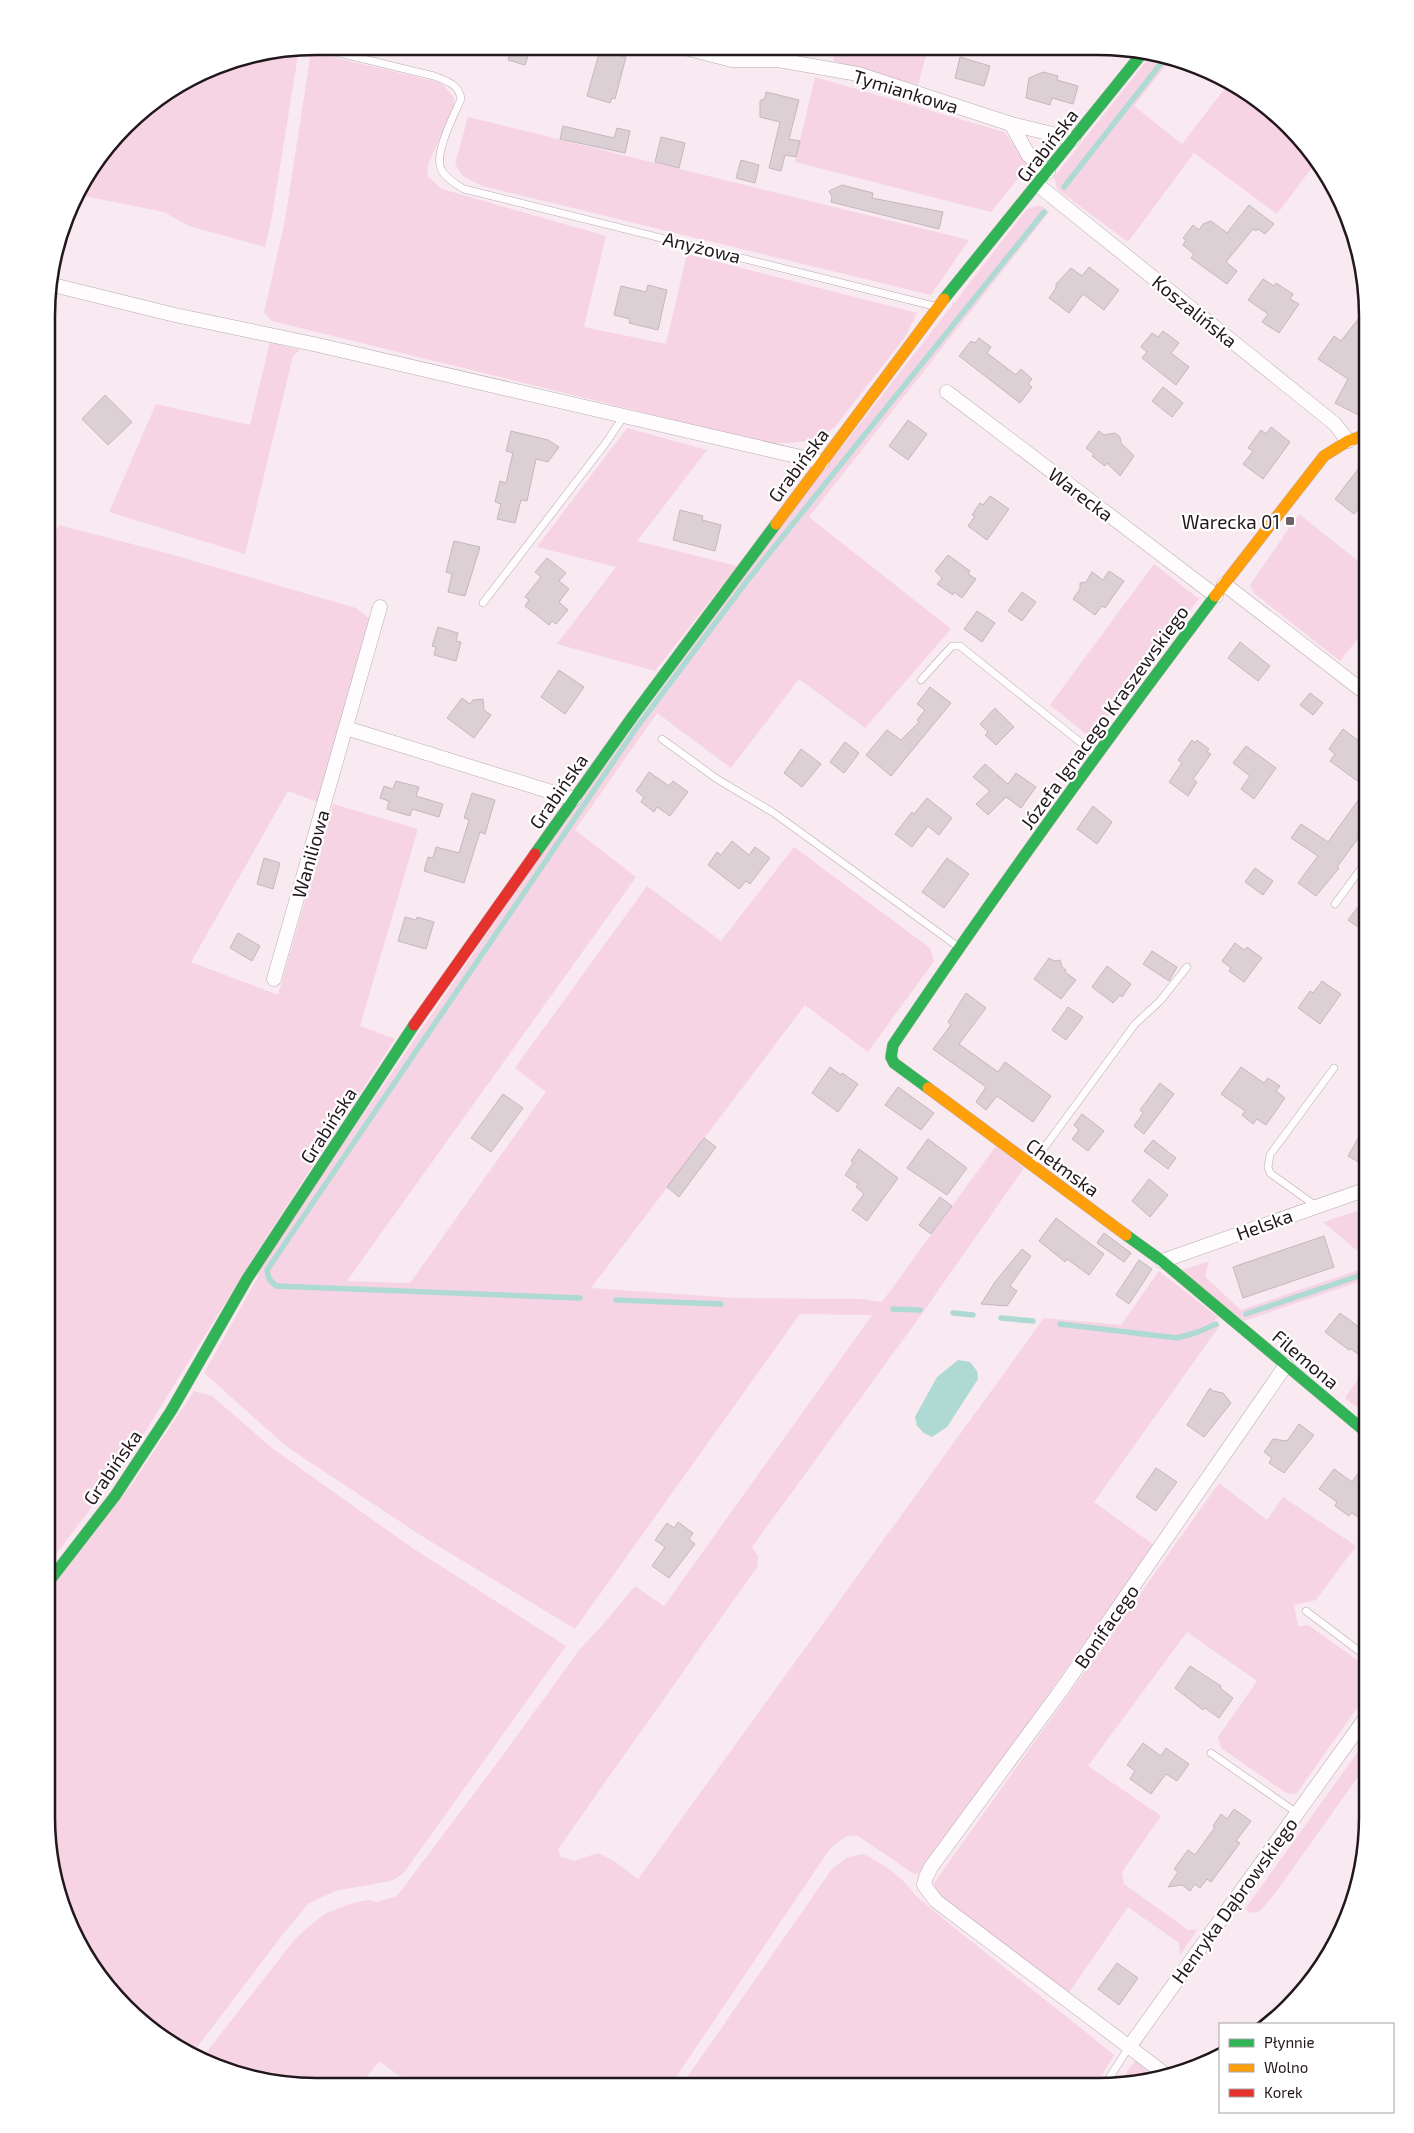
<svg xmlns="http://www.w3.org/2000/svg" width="1414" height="2133" font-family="'Exo 2',sans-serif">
  <rect width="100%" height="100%" fill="#f8eaf0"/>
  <g fill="#f6d4e3">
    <polygon points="836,48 928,48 918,85 833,61"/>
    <polygon points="294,50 298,55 295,74 272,216 265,247 189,226 164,212 84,196 80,209 73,207 82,181 138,113 229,61"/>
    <path d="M311,52L442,83L454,98V107L427,167L428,177L442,189L606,236L584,327L666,344L687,254L917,313L905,337L835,427C813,444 795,443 768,443L272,321L264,313L285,220Z"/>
    <polygon points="1152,54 1171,59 1134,106 1182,144 1226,87 1312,151 1317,161 1277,214 1194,153 1128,242 1057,189 1054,177"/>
    <polygon points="815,77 1004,132 1029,165 991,212 795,162"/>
    <polygon points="468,117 969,240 931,295 482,186 463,176 455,164"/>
    <path d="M1036,206H1042L1049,212L809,517L951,629L865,728L799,679L731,768L657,713L575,830L636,877L347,1281L410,1283L546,1092L515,1068L647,886L721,941L794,847L930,948L934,961L868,1052L805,1005L591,1288L735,1298L863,1299L882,1302L996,1146L1024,1168L921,1315L752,1547L758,1556L757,1567L558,1849L561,1857L574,1861L598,1853L614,1861L638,1879L1044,1318L1121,1325L1159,1271L1219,1318L1214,1320L1220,1325L1094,1502L1154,1545L925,1868L919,1873L914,1874L858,1836C845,1833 838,1842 829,1850L670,2086L412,2085L379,2061L361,2085L281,2084L213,2066L201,2059L296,1938L306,1929L326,1913L353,1903L369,1900L377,1902L397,1896L506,1751L580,1649L600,1628L635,1586L664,1606L872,1315L800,1314L575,1629L425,1538L287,1447L204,1373L258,1277L261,1264L553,837L799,502L1027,209Z"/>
    <polygon points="270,342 300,350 293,356 245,554 109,512 156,404 250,425"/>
    <polygon points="627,428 707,450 637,541 737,566 655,671 557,644 616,567 537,547"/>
    <polygon points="1299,514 1368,569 1368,626 1340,661 1254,593 1250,585"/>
    <polygon points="59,525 170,554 356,608 371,620 317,802 288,791 191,962 278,995 333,804 418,829 360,1026 395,1039 258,1250 127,1461 47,1566 48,545"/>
    <polygon points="1154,564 1199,599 1091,738 1050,705"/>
    <polygon points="1367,1208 1367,1259 1323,1222"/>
    <polygon points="1209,1261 1205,1277 1241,1310 1367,1267 1367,1279 1244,1321 1180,1271"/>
    <polygon points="1367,1366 1367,1415 1345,1398"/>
    <polygon points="194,1391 212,1396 273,1449 414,1549 566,1646 405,1871 397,1878 390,1881 335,1891 308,1904 280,1938 192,2054 152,2031 102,1982 67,1921 46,1817 47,1595 132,1484"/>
    <polygon points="1219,1483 1267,1520 1283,1497 1356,1546 1316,1600 1294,1605 1298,1626 1308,1625 1367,1667 1367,1694 1296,1794 1286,1793 1221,1748 1218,1737 1257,1681 1187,1632 1088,1766 1161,1816 1122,1872 1124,1884 1188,1930 1198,1929 1180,1955 1179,1943 1128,1907 1068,1994 943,1900 936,1891 934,1883"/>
    <polygon points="1367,1739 1367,1764 1276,1892 1260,1911 1250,1913 1245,1909"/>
    <path d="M863,1854C881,1862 904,1878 915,1895C980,1950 1048,2001 1114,2055L1095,2087L681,2086L832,1869L846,1858Z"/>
    <polygon points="1135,2061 1154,2076 1119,2083"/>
  </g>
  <polygon fill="#afdad3" points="958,1360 970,1362 977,1371 978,1379 947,1427 932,1437 924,1433 917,1426 915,1417 937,1377"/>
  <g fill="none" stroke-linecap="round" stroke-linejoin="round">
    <g stroke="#afdad3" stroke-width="5.5">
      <polyline points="1064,187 1166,57"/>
      <polyline points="580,1298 276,1286 269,1279 267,1270 637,727 747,581 1044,212"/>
      <polyline points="616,1300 721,1304"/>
      <polyline points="893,1309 920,1310"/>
      <polyline points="953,1313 973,1315"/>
      <polyline points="1246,1314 1367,1273"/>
      <polyline points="1001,1318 1033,1321"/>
      <polyline points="1060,1324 1177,1338 1198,1332 1216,1324"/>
    </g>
  </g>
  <g fill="#dcd0d5" stroke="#c4b7bd">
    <polygon points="512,47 531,47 525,65 508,60"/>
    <polygon points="600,50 626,57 615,99 612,98 610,103 587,96"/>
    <polygon points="960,57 990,66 984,86 955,78"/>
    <polygon points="1043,72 1058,76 1057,80 1078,86 1073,104 1052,98 1050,105 1026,98 1029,78"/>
    <polygon points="766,92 799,100 789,139 800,141 796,157 785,155 781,171 769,168 780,122 760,117 760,101 765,98"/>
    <polygon points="563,126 614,138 617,128 630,131 625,153 560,139"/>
    <polygon points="661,137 685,143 679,168 655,162"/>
    <polygon points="741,160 759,165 755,183 736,178"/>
    <polygon points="842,185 873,193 872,198 943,212 939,229 831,202 832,197 829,191"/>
    <polygon points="1249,205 1274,224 1265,234 1258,229 1256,231 1253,229 1226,262 1237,271 1227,284 1191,258 1194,254 1183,245 1186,240 1183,238 1193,225 1199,230 1203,224 1211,221 1227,233"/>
    <polygon points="1089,267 1119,290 1104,310 1083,294 1069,313 1049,298 1056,288 1056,284 1071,268 1082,276"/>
    <polygon points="1263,279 1274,286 1276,283 1293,294 1290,299 1299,304 1279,333 1262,322 1268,314 1248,300"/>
    <polygon points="648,285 667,290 658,330 629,323 630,319 614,315 621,286 646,292"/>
    <polygon points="1366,309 1368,316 1368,420 1335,403 1348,379 1318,359 1334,336 1341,341"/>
    <polygon points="1163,331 1179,343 1171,353 1189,367 1176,385 1142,358 1147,352 1141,347 1143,344 1152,333 1158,337"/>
    <polygon points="979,338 991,347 987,353 1016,375 1021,369 1032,379 1028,384 1032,387 1020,403 959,356 971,341 975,343"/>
    <polygon points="1163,387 1183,403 1172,417 1152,401"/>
    <polygon points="105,395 132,422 108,445 82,419"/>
    <polygon points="908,420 927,434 908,460 889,446"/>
    <polygon points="1271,427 1290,442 1263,479 1243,464 1253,451 1248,448 1261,430 1266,434"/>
    <polygon points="511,431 548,440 559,447 548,462 536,459 527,501 521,500 515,523 497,519 501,504 495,502 500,481 506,483 513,453 506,451"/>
    <polygon points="1099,431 1104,435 1115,433 1120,437 1121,443 1134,456 1120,476 1107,463 1105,466 1092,456 1094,454 1086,448"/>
    <polygon points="1359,468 1368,475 1368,496 1354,514 1335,499"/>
    <polygon points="990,496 1009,509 987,540 968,526 975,516 972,515 980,503 983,505"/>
    <polygon points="680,510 703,516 702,520 721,525 715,551 673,540"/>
    <polygon points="454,541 480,547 465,596 448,592 452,574 446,572"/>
    <polygon points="948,555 970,571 968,574 976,579 962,598 954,592 953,595 937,584 942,578 935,571"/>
    <polygon points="547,558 566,573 559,581 569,589 559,602 568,610 556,624 552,621 549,625 525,606 529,600 525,597 541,577 535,572"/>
    <polygon points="1109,571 1124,581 1105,608 1102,606 1095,615 1073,599 1080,589 1080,583 1086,582 1092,572 1103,580"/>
    <polygon points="1022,592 1036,602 1022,621 1008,611"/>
    <polygon points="977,611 995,623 982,642 964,629"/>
    <polygon points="438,627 458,633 456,641 461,642 456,661 434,655 436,647 432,646"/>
    <polygon points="1240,642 1270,666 1258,681 1228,658"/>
    <polygon points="559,670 584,687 565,714 541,697"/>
    <polygon points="930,687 951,703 891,776 866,755 887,730 901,740 919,722 917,720 925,710 917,704"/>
    <polygon points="1310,693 1323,703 1313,715 1300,705"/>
    <polygon points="462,698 470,704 473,700 483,699 484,710 491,715 474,738 447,718"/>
    <polygon points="995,708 1014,727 996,745 985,735 988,732 980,724"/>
    <polygon points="1343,729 1368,748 1368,825 1337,867 1339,868 1316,896 1298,883 1318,856 1291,838 1301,824 1328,842 1367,788 1330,761 1335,754 1329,749"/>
    <polygon points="1192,740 1195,743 1197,740 1209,749 1207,752 1211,754 1193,779 1197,782 1188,796 1169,782 1182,763 1178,760"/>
    <polygon points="845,742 859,753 844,773 830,762"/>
    <polygon points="1246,746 1276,768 1254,799 1241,789 1250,776 1233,763"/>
    <polygon points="801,749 821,764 802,787 784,773"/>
    <polygon points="985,764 1008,784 1016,773 1036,787 1021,808 1006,797 988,815 976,804 990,791 973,777"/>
    <polygon points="649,772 669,786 673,781 688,792 670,816 657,807 654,812 641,802 644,797 636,791"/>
    <polygon points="396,781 419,787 416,796 443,804 439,817 412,809 410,816 387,809 389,801 380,798 384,786 393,789"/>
    <polygon points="472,793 495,800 485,834 480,832 464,883 424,871 428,857 433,858 436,847 459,853 469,820 464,818"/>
    <polygon points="927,798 952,818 939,835 928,826 912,847 895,834 912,812 914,814"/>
    <polygon points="1093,806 1112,822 1097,844 1077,829"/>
    <polygon points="732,841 749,855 755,847 770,858 750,884 746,881 739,889 708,865 717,852 721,855"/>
    <polygon points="264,858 280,863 273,889 257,884"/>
    <polygon points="947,858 969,874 944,908 922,892"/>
    <polygon points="1255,868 1273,881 1263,895 1245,882"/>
    <polygon points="1368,894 1368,934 1348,920"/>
    <polygon points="405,917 416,920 417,917 434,922 426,949 398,941"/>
    <polygon points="238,933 260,946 252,961 230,948"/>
    <polygon points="1235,943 1244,950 1247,947 1262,958 1244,982 1229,971 1231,968 1222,961"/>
    <polygon points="1152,951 1177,967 1169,981 1143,964"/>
    <polygon points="1049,958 1054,961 1060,960 1062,967 1066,970 1065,972 1076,980 1061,999 1034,979"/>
    <polygon points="1107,966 1131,984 1122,997 1120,995 1113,1003 1092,987"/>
    <polygon points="1322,981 1341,994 1320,1024 1298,1008 1310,991 1313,993"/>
    <polygon points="966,993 986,1008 959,1044 998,1072 1005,1062 1051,1096 1033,1122 997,1096 986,1110 976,1102 986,1087 933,1049 951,1025 948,1022"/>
    <polygon points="1068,1007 1083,1017 1066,1040 1052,1030"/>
    <polygon points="830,1067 841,1075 842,1073 858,1084 838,1112 812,1093"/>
    <polygon points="1241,1067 1264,1083 1268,1078 1280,1086 1276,1091 1285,1098 1266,1125 1257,1119 1253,1124 1242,1115 1245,1111 1221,1094"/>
    <polygon points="1160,1083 1174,1094 1144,1134 1134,1126 1143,1113 1140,1110"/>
    <polygon points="898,1087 934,1113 921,1130 885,1105"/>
    <polygon points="503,1094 523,1108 491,1152 471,1138"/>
    <polygon points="1082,1114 1104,1131 1088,1151 1072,1139 1079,1130 1074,1125"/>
    <polygon points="1367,1123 1367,1167 1348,1156"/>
    <polygon points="704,1138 716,1147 679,1197 667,1187"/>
    <polygon points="928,1139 967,1168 947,1195 907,1168"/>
    <polygon points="1153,1140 1176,1158 1168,1169 1144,1151"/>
    <polygon points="859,1149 898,1178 867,1221 852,1210 864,1194 856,1187 858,1184 845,1175 853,1163 851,1161"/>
    <polygon points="1149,1179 1168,1195 1150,1217 1132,1201"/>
    <polygon points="940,1197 952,1206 931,1234 919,1225"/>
    <polygon points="1056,1218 1104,1254 1089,1275 1067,1259 1065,1262 1039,1241"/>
    <polygon points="1104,1233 1131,1253 1124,1262 1097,1243"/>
    <polygon points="1324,1236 1334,1267 1243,1298 1233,1267"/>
    <polygon points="1022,1249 1031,1256 1010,1286 1017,1291 1007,1306 981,1304 995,1282"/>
    <polygon points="1139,1260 1152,1269 1129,1304 1116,1295"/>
    <polygon points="1340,1313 1367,1333 1367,1342 1358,1354 1351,1349 1349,1350 1325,1332"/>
    <polygon points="1210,1388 1213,1391 1223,1393 1231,1403 1204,1437 1187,1425"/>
    <polygon points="1299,1424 1314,1435 1284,1473 1269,1463 1272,1458 1264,1452 1273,1439 1287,1441"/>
    <polygon points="1367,1461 1367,1513 1362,1520 1352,1513 1349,1516 1335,1506 1337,1502 1319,1489 1334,1469 1352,1482"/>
    <polygon points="1156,1468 1177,1482 1156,1511 1136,1497"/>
    <polygon points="678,1522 693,1533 689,1539 695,1544 669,1578 652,1566 665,1547 655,1540 667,1523 674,1528"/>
    <polygon points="1190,1666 1221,1686 1220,1688 1233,1698 1219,1718 1205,1708 1203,1710 1175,1688"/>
    <polygon points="1143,1743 1161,1756 1166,1748 1189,1764 1177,1781 1166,1774 1151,1794 1130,1779 1135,1771 1127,1765"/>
    <polygon points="1234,1809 1251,1821 1236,1841 1240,1843 1211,1882 1207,1879 1200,1888 1195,1884 1190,1891 1182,1885 1168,1887 1178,1872 1174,1869 1188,1850 1195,1855 1215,1827 1213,1826 1221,1814 1227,1819"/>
    <polygon points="1117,1963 1138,1978 1119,2005 1098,1989"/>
  </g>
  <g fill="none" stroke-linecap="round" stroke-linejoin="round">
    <defs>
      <g id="lane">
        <path d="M314,47L434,76C446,81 459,84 461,99C454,115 434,153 441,169C445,178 456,184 464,189L934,306"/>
        <polyline points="483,603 605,444 624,416"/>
        <polyline points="921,680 952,646 960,646 1095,754"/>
        <polyline points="662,739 717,779 774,813 957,946"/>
        <polyline points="1335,904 1368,859"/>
        <polyline points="1033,1163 1135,1024 1160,1001 1187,967"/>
        <polyline points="1316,1206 1270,1173 1268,1167 1270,1155 1334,1068"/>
        <polyline points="1306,1611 1367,1657"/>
        <polyline points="1211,1753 1297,1813"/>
        <polyline points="1104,2086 1129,2047"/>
      </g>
      <g id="street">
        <polyline points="681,47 732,60 778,60 858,74 1011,124 1073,139"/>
        <polyline points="1011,124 1029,156 1048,172"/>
        <polyline points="1038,185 1335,424 1348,441"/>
        <polyline points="49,284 175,315 318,345 822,462"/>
        <polyline points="947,392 1216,596"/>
        <polyline points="1224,584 1368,695"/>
        <polyline points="346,728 574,799"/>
        <polyline points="274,979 380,607"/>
        <polyline points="1162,1261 1367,1189"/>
        <polyline points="1129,2047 1367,1716"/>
        <polyline points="1165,2074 936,1901 924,1885 926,1877 931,1867 1062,1689 1286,1365"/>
      </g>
      <g id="fast">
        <polyline points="944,299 1144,51"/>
        <polyline points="535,854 633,716 776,524"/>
        <path d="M928,1088L894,1063L891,1057L893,1045C996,892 1104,743 1215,596"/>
        <polyline points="1126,1235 1162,1261 1367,1433"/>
        <polyline points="47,1584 115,1496 171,1411 247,1279 414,1025"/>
      </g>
      <g id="slow">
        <polyline points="776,524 944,299"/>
        <polyline points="1215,596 1324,456 1348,441 1368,434"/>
        <polyline points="928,1088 1126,1235"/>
      </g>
      <polyline id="jam" points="414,1025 535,854"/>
    </defs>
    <use href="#lane" stroke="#b7abb0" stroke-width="8"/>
    <use href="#street" stroke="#b7abb0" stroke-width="15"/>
    <use href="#fast" stroke="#b7abb0" stroke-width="12"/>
    <use href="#slow" stroke="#b7abb0" stroke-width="12"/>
    <use href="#jam" stroke="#b7abb0" stroke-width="12"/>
    <use href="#lane" stroke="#fefcfd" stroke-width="7"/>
    <use href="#street" stroke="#fefcfd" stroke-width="14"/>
    <use href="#fast" stroke="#30b455" stroke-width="11"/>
    <use href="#slow" stroke="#ff9f0a" stroke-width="11"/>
    <use href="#jam" stroke="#e5322d" stroke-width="11"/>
  </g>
  <rect fill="#6d6166" stroke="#fff" stroke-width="2" x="1285" y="516" width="10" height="10" rx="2.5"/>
  <g text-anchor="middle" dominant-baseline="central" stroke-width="4.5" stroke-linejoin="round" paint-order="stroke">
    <g font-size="19" fill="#22171c" stroke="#fff">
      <text transform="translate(906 91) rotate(17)">Tymiankowa</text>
      <text transform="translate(1047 145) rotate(-52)">Grabińska</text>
      <text transform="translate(702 247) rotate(14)">Anyżowa</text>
      <text transform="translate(1195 311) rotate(39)">Koszalińska</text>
      <text transform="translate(798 465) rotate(-53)">Grabińska</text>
      <text transform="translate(1081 494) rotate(37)">Warecka</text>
      <text transform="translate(1104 717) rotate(-54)">Józefa Ignacego Kraszewskiego</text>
      <text transform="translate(558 791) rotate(-55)">Grabińska</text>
      <text transform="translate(310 854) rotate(-74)">Waniliowa</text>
      <text transform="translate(328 1125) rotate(-57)">Grabińska</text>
      <text transform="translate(1063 1167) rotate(36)">Chełmska</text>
      <text transform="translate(1264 1224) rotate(-20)">Helska</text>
      <text transform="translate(1306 1359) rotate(40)">Filemona</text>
      <text transform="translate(112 1467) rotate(-55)">Grabińska</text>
      <text transform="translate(1106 1626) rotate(-55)">Bonifacego</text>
      <text transform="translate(1234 1900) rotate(-54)">Henryka Dąbrowskiego</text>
    </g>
    <g font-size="19" fill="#22171c" stroke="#fff" text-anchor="end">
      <text x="1280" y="521">Warecka 01</text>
    </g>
  </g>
  <path d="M0 0H1414V2133H0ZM316 55H1098A261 261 0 0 1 1359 316V1817A261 261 0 0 1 1098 2078H316A261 261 0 0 1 55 1817V316A261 261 0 0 1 316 55Z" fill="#fff" fill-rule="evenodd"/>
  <path fill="none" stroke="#22171c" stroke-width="2.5" d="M316 55H1098A261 261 0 0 1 1359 316V1817A261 261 0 0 1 1098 2078H316A261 261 0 0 1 55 1817V316A261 261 0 0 1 316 55Z"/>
  <rect x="1219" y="2023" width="175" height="90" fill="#ffffff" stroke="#a7a2a4"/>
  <rect x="1229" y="2039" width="25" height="8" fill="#30b455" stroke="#a7a2a4"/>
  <text x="1264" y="2048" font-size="15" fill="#22171c">Płynnie</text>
  <rect x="1229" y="2064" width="25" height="8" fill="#ff9f0a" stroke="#a7a2a4"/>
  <text x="1264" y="2073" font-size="15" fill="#22171c">Wolno</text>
  <rect x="1229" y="2089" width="25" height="8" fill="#e5322d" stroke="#a7a2a4"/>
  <text x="1264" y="2098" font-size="15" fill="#22171c">Korek</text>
</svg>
